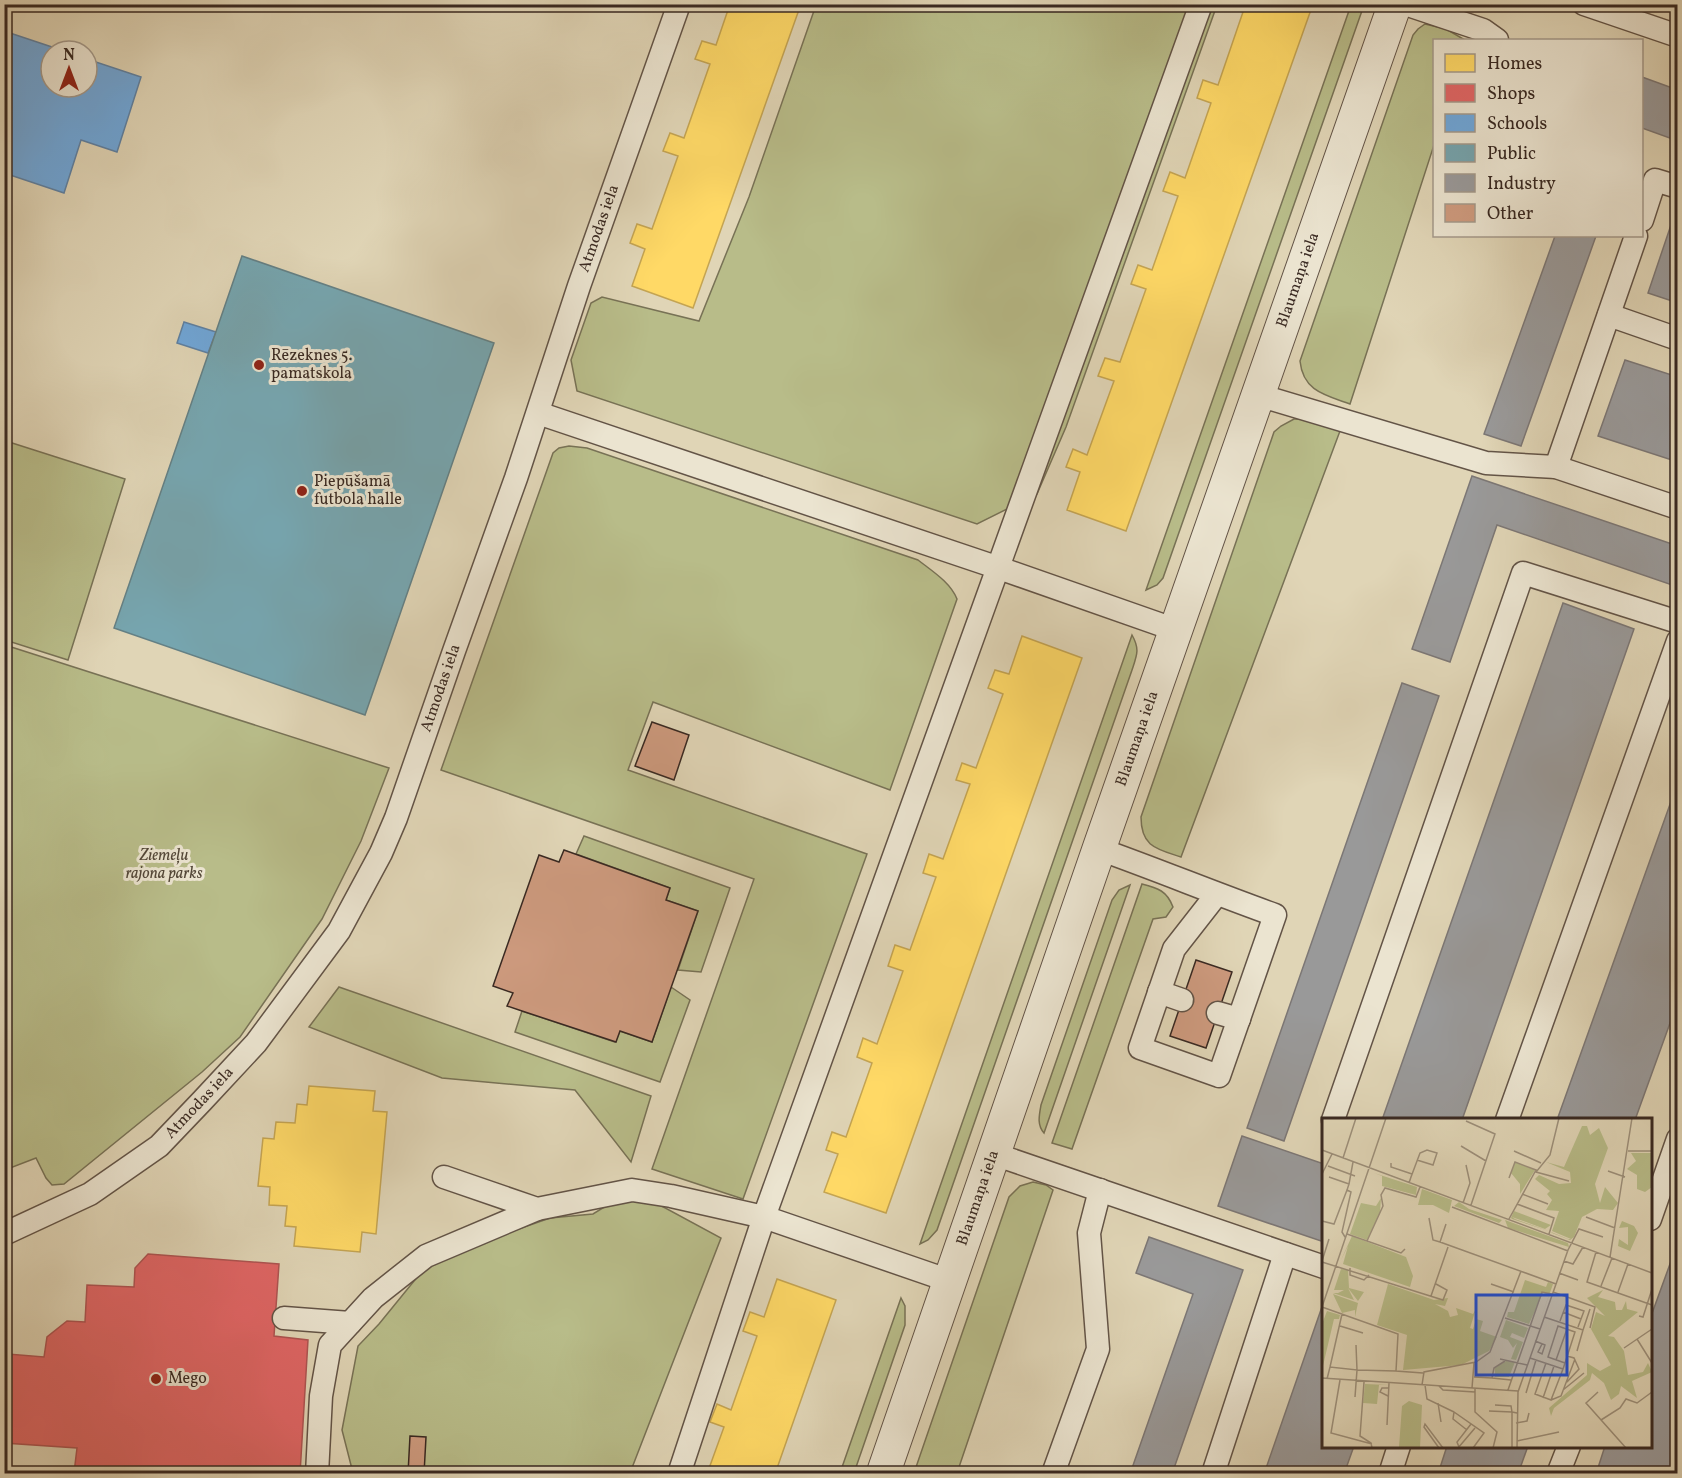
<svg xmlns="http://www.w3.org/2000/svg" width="1682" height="1478" font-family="Vollkorn,serif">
  <rect width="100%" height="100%" fill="#e0d5b6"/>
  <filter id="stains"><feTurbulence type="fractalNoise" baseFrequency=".00333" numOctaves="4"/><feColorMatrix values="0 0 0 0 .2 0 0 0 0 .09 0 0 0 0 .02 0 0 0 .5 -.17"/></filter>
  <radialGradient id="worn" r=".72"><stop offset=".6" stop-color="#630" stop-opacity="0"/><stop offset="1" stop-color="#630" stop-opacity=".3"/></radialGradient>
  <g fill="#b8bc89" stroke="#787256" stroke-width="1.5">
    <polygon points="816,5 1217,5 1066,427 1037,494 977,524 577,391 571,360 591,303 602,297 699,321 749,197"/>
    <polygon points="1351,5 1364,5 1163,578 1157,585 1146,590"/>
    <path d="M1425,24L1446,29L1465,40H1434V145L1350,404C1325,395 1303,391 1300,361L1413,35L1418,29Z"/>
    <path d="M1294,419H1308L1340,431L1181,857C1157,849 1141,847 1141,817L1274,432L1281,426Z"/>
    <polygon points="9,442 125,479 68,660 5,640 4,456"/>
    <path d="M569,446L587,448L918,560C932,571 950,582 957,599L890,790L653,702L628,770L867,854L743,1199L652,1169L754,879L441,770L553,453L559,448Z"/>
    <path d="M1132,635C1140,649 1137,655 1132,670L937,1230L928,1240L920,1244Z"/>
    <polygon points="5,645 389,768 361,841 322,919 240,1037 202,1072 64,1184 52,1185 46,1178 36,1158 5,1170"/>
    <polygon points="584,836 730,888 701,972 678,970 698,911 666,900 670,888 576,854"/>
    <path d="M1142,884C1158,888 1167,891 1173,907L1166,917L1153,919L1072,1149L1052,1143Z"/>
    <path d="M1130,885L1044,1133C1037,1125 1039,1116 1041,1105L1112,900L1119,890Z"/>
    <polygon points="339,987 651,1096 631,1162 575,1090 442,1078 309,1027"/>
    <polygon points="671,987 690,1000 660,1082 515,1032 522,1011 615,1042 620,1031 652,1042"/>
    <polygon points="1033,1182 1046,1185 1053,1190 957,1473 914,1473 1009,1197 1020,1186"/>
    <polygon points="632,1190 721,1238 630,1473 353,1473 342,1430 358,1346 379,1324 423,1270 482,1242 550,1218 593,1214"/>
    <polygon points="901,1298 905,1306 905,1325 854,1473 840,1473"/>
  </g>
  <g fill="#ffd966" stroke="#c4a452" stroke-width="1.5">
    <polygon points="730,4 801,4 693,308 632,286 645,249 630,243 637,224 652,229 678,156 663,151 670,133 684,138 710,64 695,59 702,41 716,45"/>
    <polygon points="1230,4 1313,4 1126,531 1067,510 1080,472 1066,467 1073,449 1087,455 1114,381 1098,376 1105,358 1120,362 1146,289 1131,284 1138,265 1152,270 1178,196 1163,191 1170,172 1185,178 1211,103 1197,98 1203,80 1218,85 1243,12 1229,7"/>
    <polygon points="1022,636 1082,658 886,1213 824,1192 838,1154 826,1150 832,1132 846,1137 872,1063 857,1057 863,1038 877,1044 903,971 888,966 895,945 910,950 936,877 923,873 929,854 943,859 970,784 956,780 962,763 976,768 1003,694 988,688 995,670 1009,674"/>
    <polygon points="309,1086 375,1091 373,1111 387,1112 376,1234 362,1232 360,1252 294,1246 296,1227 285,1226 287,1206 269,1205 270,1187 258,1186 263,1138 274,1139 276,1122 295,1123 297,1104 307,1105"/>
    <polygon points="777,1279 836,1300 775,1474 707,1474 724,1427 710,1422 717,1404 731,1410 757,1336 743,1331 750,1312 764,1317"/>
  </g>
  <polygon fill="#e06666" stroke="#ae5452" stroke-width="1.5" points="148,1254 279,1264 274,1336 308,1340 300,1474 74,1473 77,1448 4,1443 4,1402 8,1354 44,1357 47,1337 67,1321 85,1322 87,1285 134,1287 135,1268"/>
  <g fill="#6fa8dc" stroke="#5f82a4" stroke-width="1.5">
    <polygon points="4,31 64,51 51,51 51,87 87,87 87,59 141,77 117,152 81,140 64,193 4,173"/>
    <polygon points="184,322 216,332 208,353 177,343"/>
  </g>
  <polygon fill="#76a5af" stroke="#648085" stroke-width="1.5" points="242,256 494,343 365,715 114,628"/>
  <g fill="#999" stroke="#7c7775" stroke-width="1.5">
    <polygon points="1642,77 1678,90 1678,141 1642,128"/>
    <polygon points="1674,216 1678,218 1678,303 1648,293"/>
    <polygon points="1555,236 1596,236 1521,446 1484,434"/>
    <polygon points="1625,360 1678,377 1678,462 1598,436"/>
    <polygon points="1472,476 1678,546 1678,587 1497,525 1450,662 1412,649"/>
    <polygon points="1563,603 1634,629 1462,1120 1382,1120"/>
    <polygon points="1402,683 1439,696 1284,1141 1247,1128"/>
    <polygon points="1678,782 1678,1001 1635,1120 1557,1120"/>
    <polygon points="1242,1136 1324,1164 1324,1242 1218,1206"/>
    <polygon points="1149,1237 1243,1270 1172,1474 1130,1474 1193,1294 1136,1273"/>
    <polygon points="1678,1242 1678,1474 1596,1474 1605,1446 1650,1446 1650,1319"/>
    <polygon points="1324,1301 1324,1446 1354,1446 1344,1474 1264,1474"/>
    <polygon points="1447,1446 1528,1446 1518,1474 1438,1474"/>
  </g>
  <g fill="#cd9a7e" stroke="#392922" stroke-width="1.5">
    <polygon points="652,722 689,735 674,780 635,766"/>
    <polygon points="564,850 670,888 666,900 698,911 652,1042 620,1031 616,1042 522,1011 507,1006 513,993 493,986 539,855 559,862"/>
    <polygon points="1196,960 1232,972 1206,1048 1170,1036"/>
    <polygon points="410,1436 426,1437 424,1474 408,1474"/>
  </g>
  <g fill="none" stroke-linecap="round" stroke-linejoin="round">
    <defs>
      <g id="lane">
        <polyline points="1405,4 1483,30 1497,40"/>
        <polyline points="1584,4 1678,36"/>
        <polyline points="1642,220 1655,180 1678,187"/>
        <polyline points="1609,315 1678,339"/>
        <polyline points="1258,395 1486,463 1556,467 1678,508"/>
        <polyline points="538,413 999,568 1176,630"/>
        <polyline points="1556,467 1636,236"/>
        <path d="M1099,849C1158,870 1216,894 1275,915L1219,1076L1140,1048L1174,949L1217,894"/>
        <polyline points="1159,992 1182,1000"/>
        <polyline points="1218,1013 1239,1019"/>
        <polyline points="1333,1120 1523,573 1678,622"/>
        <polyline points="1507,1120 1678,641"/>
        <polyline points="994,1154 1324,1267"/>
        <polyline points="444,1177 537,1209 632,1190 671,1196 764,1217 950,1281"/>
        <polyline points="1650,1219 1678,1139"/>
        <path id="s1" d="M4,1234L90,1194L159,1146L202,1101L256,1043L339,931L381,853L396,818L454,651L516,478L579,286L679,4"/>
        <polyline points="284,1318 350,1323"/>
        <polyline points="317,1474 321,1396 330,1345 373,1298 426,1256 537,1209"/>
        <polyline points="679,1474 764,1217 1201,4"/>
        <polyline points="1053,1474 1098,1349 1089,1233 1100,1190"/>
        <polyline points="1213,1474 1285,1254"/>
        <polyline points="1390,1474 1399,1446"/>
        <polyline points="1558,1474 1569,1446"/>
      </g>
      <g id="street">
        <path id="s2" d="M883,1474L1099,849L1395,4"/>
      </g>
    </defs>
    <use href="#lane" stroke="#635447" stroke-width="25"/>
    <use href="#street" stroke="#635447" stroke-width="35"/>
    <use href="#lane" stroke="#ebe4d0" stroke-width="22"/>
    <use href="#street" stroke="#ebe4d0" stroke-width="33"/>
  </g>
  <g fill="#8f2418" stroke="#ebe4d0" stroke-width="2">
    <circle cx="259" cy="365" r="6"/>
    <circle cx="302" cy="491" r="6"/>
    <circle cx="156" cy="1379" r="6"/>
  </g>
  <g text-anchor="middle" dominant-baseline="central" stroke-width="6" stroke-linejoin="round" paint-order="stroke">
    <g font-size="16" fill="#392922" stroke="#ebe4d0">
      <text stroke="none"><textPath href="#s1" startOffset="1210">Atmodas iela</textPath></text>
      <text stroke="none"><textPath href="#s2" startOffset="1264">Blaumaņa iela</textPath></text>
      <text stroke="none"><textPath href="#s1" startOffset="724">Atmodas iela</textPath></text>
      <text stroke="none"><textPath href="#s2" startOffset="778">Blaumaņa iela</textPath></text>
      <text stroke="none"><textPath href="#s1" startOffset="238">Atmodas iela</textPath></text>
      <text stroke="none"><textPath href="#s2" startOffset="292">Blaumaņa iela</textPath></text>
    </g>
    <g font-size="16" fill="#392922" stroke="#ebe4d0" text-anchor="start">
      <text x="271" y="356">Rēzeknes 5.<tspan x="271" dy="18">pamatskola</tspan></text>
      <text x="314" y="482">Piepūšamā<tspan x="314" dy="18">futbola halle</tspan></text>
      <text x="168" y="1379">Mego</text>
    </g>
    <g font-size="16" font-style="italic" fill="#524637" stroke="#ebe4d0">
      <text x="164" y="856">Ziemeļu<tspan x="164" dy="18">rajona parks</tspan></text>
    </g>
  </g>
  <g transform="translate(1322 1118)">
    <rect width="330" height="330" fill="#e0d5b6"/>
    <path d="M260,8H265L268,17L277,10L286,30L273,66L278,85L283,69L296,85L291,92L275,91L260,99L252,119L248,122L230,115L229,114L246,121H249L230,113L237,93L224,92L230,82L225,76L228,73L213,61L217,57L237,66L249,65L248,54L224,44L242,49ZM309,35H330V69L323,74L315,71V57L305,51L314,43ZM193,44L213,52L198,76V66L189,55ZM52,55L95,69L94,77L60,68V58ZM100,71L130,82L127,95L111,87H96ZM59,80L58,95L45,122L28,116L39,85L54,88ZM137,84L147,91L180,102L177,105L132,88ZM192,93L229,107L223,111L190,99L193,101L227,113L190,101L189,100ZM183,102L246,125L247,129L186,110ZM300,103L312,108L316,115L308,133L296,128L297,121L306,127V109L297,110ZM30,118L84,139L91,158L88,169L21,146L26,128L19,142ZM19,151L26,152L27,170L42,174L36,183L26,170L32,182L11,175H16L22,172H12ZM203,162L224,169L226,164L231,166L216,209L227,177L221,175L207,206L185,199L186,194H192ZM66,166L112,182L126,180L123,188L113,186L126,193L128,199L136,197L134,190L151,196L154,191L148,210L151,211L154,201L161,203L158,213L175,219L167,233L139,247L81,252L85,217L55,207ZM281,172L276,179L293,184L294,192H300L304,183L305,191L316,194L286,218L292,219L302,233L306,257L321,254L326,245L330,254L310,263L315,280L299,268L297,276L289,282L282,265L270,255L268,262L232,290L229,298L227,290L265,257V245L278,253L289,247L269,211L274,194L283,198L265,180ZM11,176L36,185L33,199V192L20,195ZM5,193L18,197L17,201H12L0,252V206ZM184,202L206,210L202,220L190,215L188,219L201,224L194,242L189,241L195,225L191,230L186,222L178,219ZM184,243L193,244L187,259H173V250ZM43,266L66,267H57L55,286L41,285ZM87,283L100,287L98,330L77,329L80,288Z" fill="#b8bc89"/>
    <path fill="none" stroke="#9d907b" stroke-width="1.5" d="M237,0L228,37L214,54L247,63M144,3L173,16L149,87M139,28L164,43M0,32L330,155M192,33L219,45M306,33H330M21,40L34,0M69,45V49L90,56M6,48L33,58M286,53L303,59M0,56L10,36M7,59L27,66L25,72L29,74L20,114L23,119M187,60L193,44L214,52L187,101M87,65L89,59L98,35L105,32L115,35L111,47L95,42M27,66L31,44M200,76L226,86M141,85L148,65L144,47M195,86L232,100L227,116M130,89L246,133M264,99L293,110M107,100L111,122L118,124M0,103L12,106L25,72M124,106L118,124L234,166M25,116L79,135L83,131M45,123L61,88L59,77L63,70L94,79L98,69M274,134L265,164L330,187M288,139L310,0M0,143L7,121M242,143L251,146L261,129M0,144L121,182L125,172L114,166M28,150V157L42,162L47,157M237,155L256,162M169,166L192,174M279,168L290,140M231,174L273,189L268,210M296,174L306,146M109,178L126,129M0,189L76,216L74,253L101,255M0,189L64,0M241,194L259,201M317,198L321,199L330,171M222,199L261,212L255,233M183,200L218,211M238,203L244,187L262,193L256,209M18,208L41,215M261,212L268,191M315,221L330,245M213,223L223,227L220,236L216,234L220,226M302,230L330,211M208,240L241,251M178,241L205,247M234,242L245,211M224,245L213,276L229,282L241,251L243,245L253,214L236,208L226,239L243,245M8,249L20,196M152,259L170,260L172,250L183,243M0,260L196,273M170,260L189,262M5,261L8,249L35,252L34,227M18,262L9,315L50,326M42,264L38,318L49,325L50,330M245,264L257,251L252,240L245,238M100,267L102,254L154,244L168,234L199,153M103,267L105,281L132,294M117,268L121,272L153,274M150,270L152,245M153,270V294L175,314L171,330M186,272L220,174L230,176M241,272L262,255M276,274L264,285L304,330M204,275L214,242M66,278L58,274L60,270H67M33,279L35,252L74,253M221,280L232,248M229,282L239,278L253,241M116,285L119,304M173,287L189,288L190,294M167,293L190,294M279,302L298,290L304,281L315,285L330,274M194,305L205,303L207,295M65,307L67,265M145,312L131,301L132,294L162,315L151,330M195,323L237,314M137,329L135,324L149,306M117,330L102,309L103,306L121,330M136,330L153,310M190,330V294L195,295M195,330L196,274L246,132L257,111L281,119"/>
    <path fill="#1d4ed8" fill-opacity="0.15" stroke="#1d4ed8" stroke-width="3" d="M154,177H245V257H154Z"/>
    <rect width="330" height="330" fill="none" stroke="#392922" stroke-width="3"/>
  </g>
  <rect width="1682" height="1478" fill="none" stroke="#e0d5b6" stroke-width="24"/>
  <rect x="6" y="6" width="1670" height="1466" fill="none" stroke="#392922" stroke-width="3"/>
  <rect x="12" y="12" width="1658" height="1454" fill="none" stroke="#392922" stroke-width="1.5"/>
  <rect x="1433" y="39" width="210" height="198" fill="#ebe4d0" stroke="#a4998a" stroke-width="1.5"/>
  <rect x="1445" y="54" width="30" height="18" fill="#ffd966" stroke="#a4998a" stroke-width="1.5"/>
  <text x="1487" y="69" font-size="18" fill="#392922">Homes</text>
  <rect x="1445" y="84" width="30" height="18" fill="#e06666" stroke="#a4998a" stroke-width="1.5"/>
  <text x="1487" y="99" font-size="18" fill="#392922">Shops</text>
  <rect x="1445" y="114" width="30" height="18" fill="#6fa8dc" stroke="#a4998a" stroke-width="1.5"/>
  <text x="1487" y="129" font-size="18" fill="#392922">Schools</text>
  <rect x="1445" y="144" width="30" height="18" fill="#76a5af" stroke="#a4998a" stroke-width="1.5"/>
  <text x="1487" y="159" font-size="18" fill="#392922">Public</text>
  <rect x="1445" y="174" width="30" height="18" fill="#999999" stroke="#a4998a" stroke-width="1.5"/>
  <text x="1487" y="189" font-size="18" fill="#392922">Industry</text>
  <rect x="1445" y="204" width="30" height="18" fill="#cd9a7e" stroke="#a4998a" stroke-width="1.5"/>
  <text x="1487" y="219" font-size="18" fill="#392922">Other</text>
  <g transform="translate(69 69)"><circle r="28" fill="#ebe4d0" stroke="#a4998a" stroke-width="1.5"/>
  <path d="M0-4.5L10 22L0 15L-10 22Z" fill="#8f2418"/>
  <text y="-9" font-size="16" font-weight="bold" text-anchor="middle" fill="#392922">N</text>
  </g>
  <rect width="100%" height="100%" filter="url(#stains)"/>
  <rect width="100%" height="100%" fill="url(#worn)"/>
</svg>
